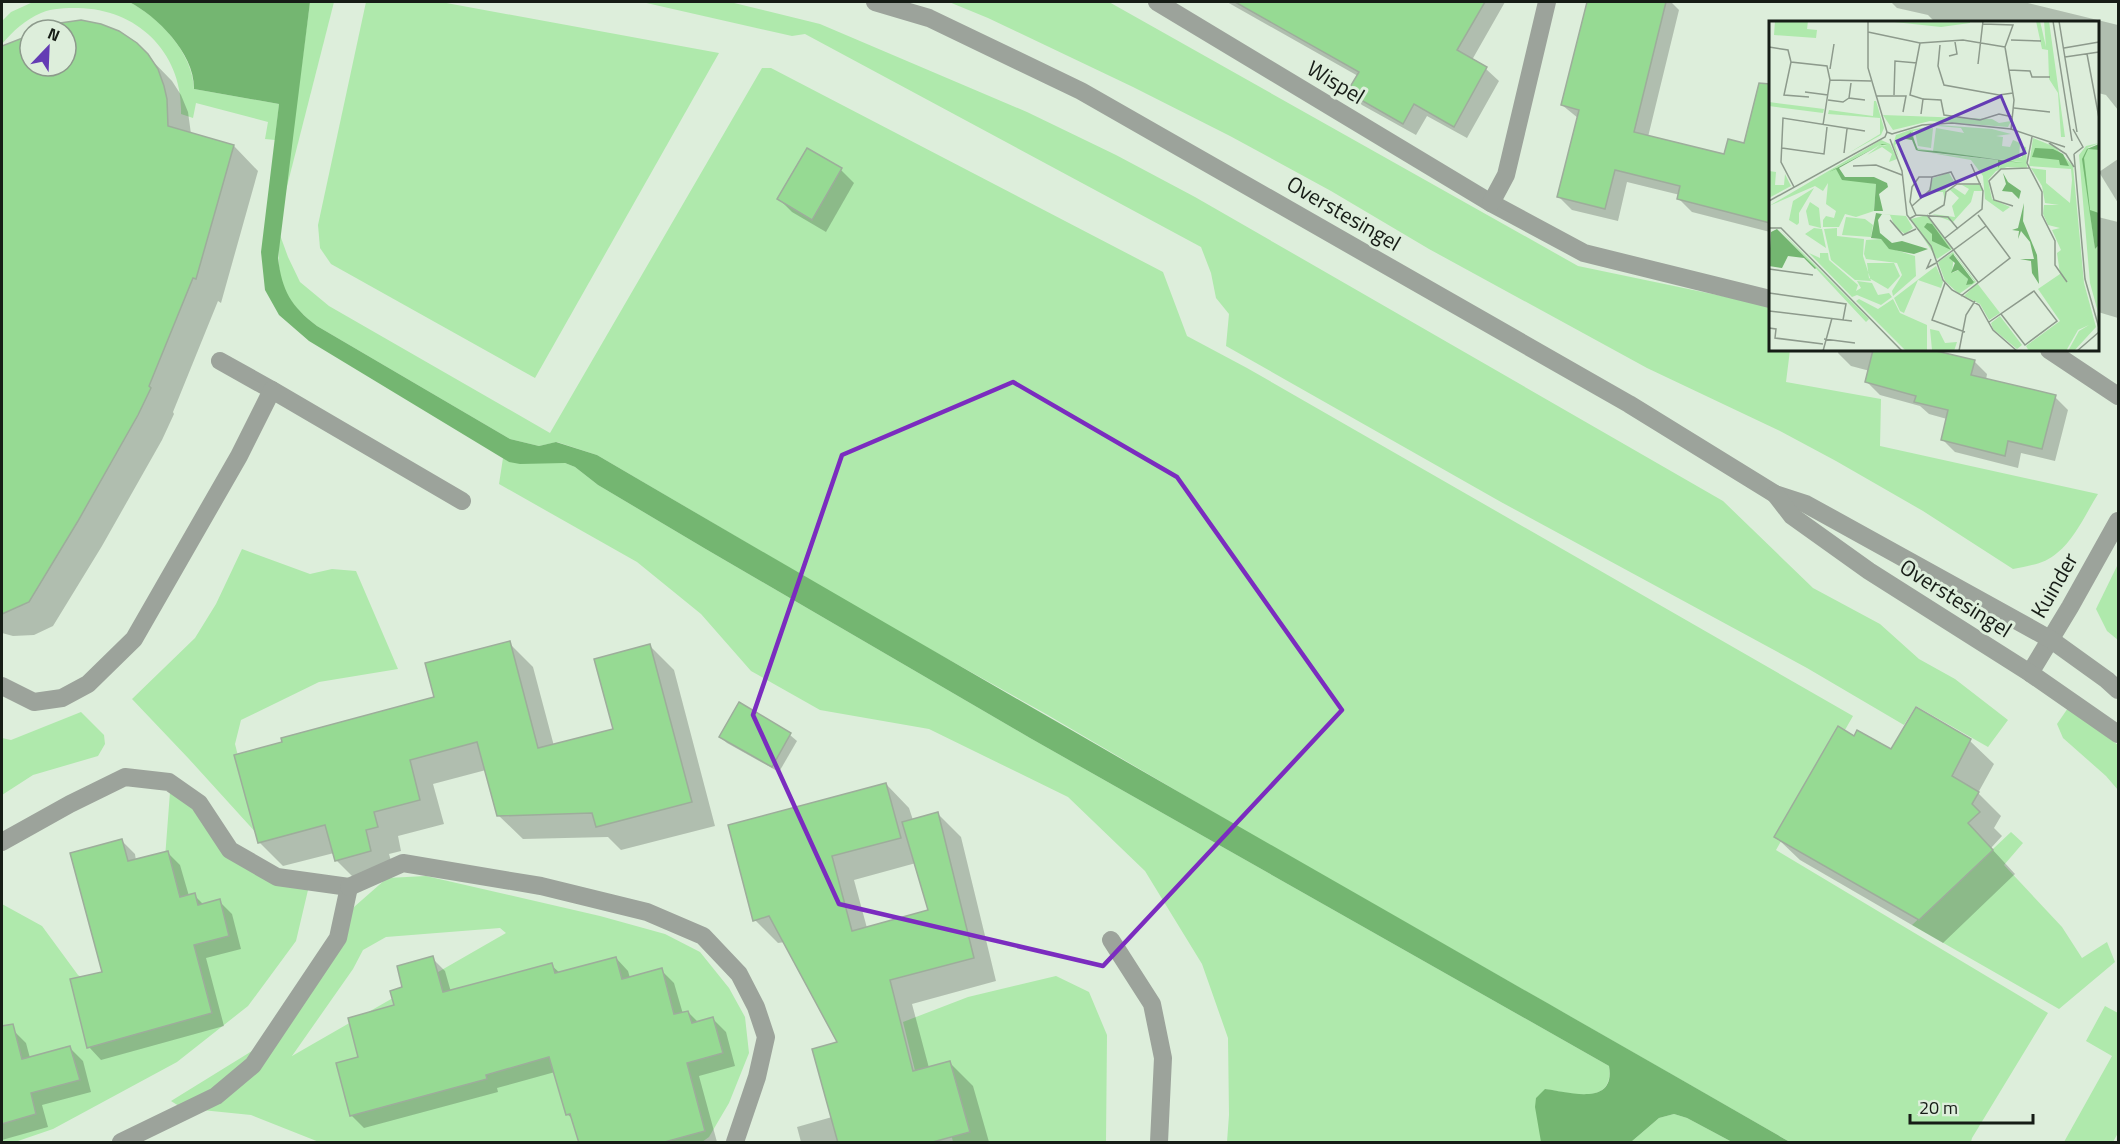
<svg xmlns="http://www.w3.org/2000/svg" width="2120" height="1144" font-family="'Titillium Web',sans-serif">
  <rect width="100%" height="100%" fill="#ddeedb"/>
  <g fill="#afe9ac" fill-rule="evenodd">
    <path d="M33,2H129C159,17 193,53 194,89L279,104L275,140L265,139L268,122L196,103L193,118L181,114C183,53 138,9 78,8C65,8 53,8 41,13C25,20 13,31 2,44V21L11,12Z"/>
    <polygon points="310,2 334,2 284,198"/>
    <polygon points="366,2 441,2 719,53 535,378 331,264 320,248 318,225"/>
    <polygon points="642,2 730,2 820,24 1027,112 1116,155 1195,197 1723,501 1813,588 1880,624 1919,659 1955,679 2008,720 1988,747 1916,706 1904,725 1807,668 1501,502 1226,346 1229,314 1216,298 1211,273 1201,247 805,34 792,36"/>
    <path d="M949,2H1109L1578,266L1770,306V350H1790L1786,382L1881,399L1880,446L2098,494C2086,513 2075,539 2057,553C2045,564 2028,566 2013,569L1923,511L1836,461L1780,431L1647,368L1429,249L1331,191L1230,136L1133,87L988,18Z"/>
    <path d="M762,68H771L1163,272L1187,336L1247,368L1853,716L1776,850L2048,1013L1972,1138L1971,1142H1790L1235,825L1046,714L892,628L597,455L557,442L539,446L510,439L317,326C282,299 275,279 280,235L288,257L300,282L329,306L550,433Z"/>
    <path d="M503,458L509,462L565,463L575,467L598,485L704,548L1030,738L1609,1066C1615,1107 1569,1093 1545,1089L1541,1142H1227L1229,1115L1228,1038L1202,964L1145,871L1068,797L929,729L820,710L751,671L701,614L637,562L499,484Z"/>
    <polygon points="242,549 310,574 332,569 356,571 398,669 319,682 241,720 235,744 258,835 189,759 132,699 195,638 216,604"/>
    <polygon points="2118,564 2118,640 2107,631 2096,609"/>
    <polygon points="2068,708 2118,745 2118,790 2106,776 2063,738 2057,724"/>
    <polygon points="81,712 104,735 105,744 98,756 33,775 2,795 2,738 11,740"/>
    <polygon points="171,779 228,855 308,890 296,941 248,1006 177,1062 53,1129 15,1142 2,1142 2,904 42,926 78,975 100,990 154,1003"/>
    <polygon points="2011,832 2023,843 2004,865 2062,927 2082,958 2107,942 2115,962 2059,1009 1912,925"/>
    <path d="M426,876L600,916L665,934L700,952L729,988L745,1017L749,1053L729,1103L709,1137L702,1142H319L251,1115L182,1108L171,1101L260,1046L315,972L354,907L387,878ZM500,928L506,933L292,1056L353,969L363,950L386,937Z"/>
    <polygon points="1056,976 1089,992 1107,1035 1106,1142 953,1142 941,1091 921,1095 903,1022 968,997"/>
    <polygon points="2105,1006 2118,1013 2118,1133 2113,1142 2064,1142 2112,1056 2086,1041"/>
    <polygon points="1674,1114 1687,1118 1732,1142 1631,1142 1659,1118"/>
  </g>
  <path fill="#74b671" d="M129,2H310L278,258C282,291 291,306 317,326L510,439L539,446L556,442L597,455C993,687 1392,914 1790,1142H1732L1687,1118L1674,1114L1659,1118L1631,1142H1541L1535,1107L1536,1098L1545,1089C1568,1092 1616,1107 1609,1066L1030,738L704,548L598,485L575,467L565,463L520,464L509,462L309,341L279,315L265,290L261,252L279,104L194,89C195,54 157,16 129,2Z"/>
  <g fill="#0003" fill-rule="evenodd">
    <polygon points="1227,2 1505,2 1472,60 1486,69 1499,81 1467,138 1427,116 1416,135 1362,105 1349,92 1358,76"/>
    <polygon points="1588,2 1671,2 1679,10 1648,137 1725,156 1745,145 1747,136 1770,142 1770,232 1692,212 1679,199 1680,195 1627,182 1618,221 1572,210 1559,197 1578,118 1562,105"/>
    <polygon points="1891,2 2024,2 2118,25 2118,110 2106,95 2098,93 2098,22 1943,22 1933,20 1928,15 1897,8"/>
    <polygon points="81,22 137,45 172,81 181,95 188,112 191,134 234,146 258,171 221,303 218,301 173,412 174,414 162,440 102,546 53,626 34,635 13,636 2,633 2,71 7,61 30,39 30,66 66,66 66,30 46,30"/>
    <polygon points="2118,159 2118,203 2099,172"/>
    <polygon points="841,170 854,183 826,232 792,212 779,199"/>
    <polygon points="2098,217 2118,222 2118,318 2098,312"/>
    <polygon points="1839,350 1925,350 1974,361 1987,374 1986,380 2055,397 2068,410 2055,461 2021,453 2018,468 1955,452 1942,439 1947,419 1929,414 1920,406 1880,395 1867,382 1870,371 1851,366 1838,353"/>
    <polygon points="509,643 533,667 554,746 615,730 650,646 674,670 715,826 621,850 608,837 523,839 498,815 486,770 433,784 444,824 398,836 401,851 389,854 395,875 360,884 336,860 334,853 283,866 259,842 436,698"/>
    <polygon points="739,704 790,735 797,741 779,772 727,743 720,737"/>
    <polygon points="1917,709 1970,741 1994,764 1978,793 2001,816 1994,828 2002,836 1991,848 2015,874 1943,943 1800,860 1776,837 1854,738 1891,751"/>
    <path d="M886,784L909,808L913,820L938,814L961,837L996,981L912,1004L929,1068L950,1063L973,1086L989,1142H801L797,1127L832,1117L839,1043L785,942L778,943L755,920ZM916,863L930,912L867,928L854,880Z"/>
    <polygon points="122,841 135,854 136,861 167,852 180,865 189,896 194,895 204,905 219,901 232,914 241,949 206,958 224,1026 101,1060 89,1047 104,973"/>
    <polygon points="432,958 445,971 451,992 551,965 560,973 616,958 628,971 630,978 661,970 674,983 683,1014 688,1012 699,1023 713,1019 726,1032 735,1066 699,1076 717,1142 580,1142 574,1120 567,1114 555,1072 497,1088 498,1092 364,1128 351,1115 360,1058 396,1006 404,988"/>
    <polygon points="13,1030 26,1043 30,1058 70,1048 83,1061 91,1092 42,1105 48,1127 2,1140 2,1033"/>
  </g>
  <g fill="#96da93" stroke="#9dad9b" stroke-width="1.5">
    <polygon points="1235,2 1485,2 1457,50 1487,67 1454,127 1414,104 1403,124 1347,92 1359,72"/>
    <polygon points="1587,2 1666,2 1634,132 1724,154 1728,139 1744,143 1759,83 1770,84 1770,223 1677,199 1680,186 1615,170 1605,209 1557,197 1579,110 1561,105"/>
    <polygon points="81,20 101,24 119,31 137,43 148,54 158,69 164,86 167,99 168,126 234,145 196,279 193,278 149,386 151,388 138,415 78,521 29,602 2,614 2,46 30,35 30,66 66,66 66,30 39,30 46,25"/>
    <polygon points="807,148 842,168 812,220 777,199"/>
    <polygon points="1873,350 1932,350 1975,360 1971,375 2056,395 2042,449 2008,441 2005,456 1941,440 1948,410 1914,402 1916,396 1865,382"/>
    <polygon points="510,641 538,748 613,729 594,659 650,644 692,802 596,827 592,813 497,816 477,742 410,760 420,800 374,812 378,827 366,830 371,851 335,861 325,825 258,843 234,755 282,742 281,738 434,697 425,663"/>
    <polygon points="739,702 791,733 772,767 719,737"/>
    <polygon points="1916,707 1971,739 1952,776 1979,792 1972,804 1980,812 1968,823 1993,850 1919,920 1774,837 1838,726 1854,736 1857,730 1891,749"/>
    <polygon points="886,783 901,838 832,856 852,931 928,910 902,822 938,812 974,958 890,980 913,1071 950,1061 970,1132 929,1143 838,1143 812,1049 837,1042 769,916 753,921 728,825"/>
    <polygon points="122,839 128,861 168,851 180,897 195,893 198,905 220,899 229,936 194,945 212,1013 87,1048 70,979 102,972 70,853"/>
    <polygon points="433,956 443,992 552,963 555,973 616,957 622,979 662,968 674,1014 688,1011 692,1023 713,1017 723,1053 687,1063 705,1131 661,1143 579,1143 570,1114 566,1115 549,1057 486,1075 487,1079 350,1116 336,1063 358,1057 348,1018 394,1005 390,991 402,987 397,966"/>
    <polygon points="13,1024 22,1059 70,1046 80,1080 31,1093 36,1114 2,1124 2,1026"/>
  </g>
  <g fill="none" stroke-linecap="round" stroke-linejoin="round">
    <g stroke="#9ca39b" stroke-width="18">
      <polyline points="220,361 272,390"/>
      <polyline points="2,686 34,702 62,698 88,684 134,639 239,456 272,390 462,501"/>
    </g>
    <g stroke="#9ca39b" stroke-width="18">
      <polyline points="1157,2 1491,203 1584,253 1770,299"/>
      <polyline points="1491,203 1506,175 1547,2"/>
      <polyline points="2049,350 2118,396"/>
      <polyline points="2030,673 2070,607 2118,521"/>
      <polyline points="2,842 70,804 125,777 169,782 199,803 230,850 277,877 349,887 338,938 253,1065 216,1096 121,1142"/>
      <polyline points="349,887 403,863 541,886 647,912 703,936 739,974 756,1007 766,1037 757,1077 735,1142"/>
      <polyline points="1111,940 1152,1004 1163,1058 1159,1142"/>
    </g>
    <g stroke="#9ca39b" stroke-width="18">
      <polyline points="875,2 929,18 1081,91 1629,404 1775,494 1806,504 2050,639 2107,680 2118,690"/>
      <polyline points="1775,494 1792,516 1869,571 2030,673 2118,734"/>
    </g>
  </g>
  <path fill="none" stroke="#7b2cbf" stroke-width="4.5" stroke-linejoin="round" d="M1013,382L1177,477L1342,710L1103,966L839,904L753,715L842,455Z"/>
  <g text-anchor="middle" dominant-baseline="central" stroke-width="6" stroke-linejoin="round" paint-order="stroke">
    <g font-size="22" fill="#161c16" stroke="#ddeedb">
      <text transform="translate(1336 82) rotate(31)">Wispel</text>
      <text transform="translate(1344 213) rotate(30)">Overstesingel</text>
      <text transform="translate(2054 585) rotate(-60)">Kuinder</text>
      <text transform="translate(1956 598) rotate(32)">Overstesingel</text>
    </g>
  </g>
  <g transform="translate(1769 21)">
    <rect width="330" height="330" fill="#ddeedb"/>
    <path d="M6,0H39L38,8L48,9L47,17L5,14ZM116,0H201V2L172,6ZM267,0H271L277,26L275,0H280L296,116H292L289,72L280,58L279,29L273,28ZM105,80H107L115,107L112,114L78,133L111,113V97L59,93L60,89L104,95ZM0,81L55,88L54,92L0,85ZM114,94L223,98L230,102L242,100L239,106L161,100L124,109ZM169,104L223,108L242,113L227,115L234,116L233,125L241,126L244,119L251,122L250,137L253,136V125L257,126L258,147L238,146L227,150L219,159L223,178L241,186L234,191L216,178L214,155L202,139L162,132L229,139V147L234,140L254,141L162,131L149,129L147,127L164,130L167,107L195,112L192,107L168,105L144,110L146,124L144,119L134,118L126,124L130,137L124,124L127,114L141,109ZM164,107L162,127L149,125L146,111ZM264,117L286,126L304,145L315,262L327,306L305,330H299L310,310L320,304L309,309L297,330H260L257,325L291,300L269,268L291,253L288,232L292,229L283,209L291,207L279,204L274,193L275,184H290L276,182L273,165L262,147L277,149V162L301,182L303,159L302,148L260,145ZM112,119L121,123L128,138L120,141L123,133L113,126L98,134L111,124L118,125L113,123L67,147L72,156L107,163L105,190L87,196L76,193L70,206H54V199L57,195L65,197L67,190L57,183L59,162L54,170L46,165L0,185ZM330,122L318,127L330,129V192L321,191L326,228L330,224V295L321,262L310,134L317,125ZM0,150L7,151L6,164H15L16,153L22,165L0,177ZM180,152L186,162L177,168L176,180L174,171H159L164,157ZM210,163L214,170H205L202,181L184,201L163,193L186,196L183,185L190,177L180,168L184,166L196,174L200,168L193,164ZM45,167L30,192V202L28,204L20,199L24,180ZM41,181L50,187L52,207L40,204L37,190ZM112,193L137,195L144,207L136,213L126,206L121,194ZM158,194L183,228L168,238L142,198ZM77,196L96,198L104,204L102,216L73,214ZM45,207L53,208L57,227L36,213ZM68,207V215L95,218L94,235L102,260L86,259L62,239L55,208ZM10,208L100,298L97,301ZM112,218L120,227L146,235L147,255L124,275L123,270L133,254L128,242L97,238L95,233L97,219ZM184,231L207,261L190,273L176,260L169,241ZM185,233L205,260L203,262L197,264L199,258L190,249L183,252ZM40,232L51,237V232H59L60,239L89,264L87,270L92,267L88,260L103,262L109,274L120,272L123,276L112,284L88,274L83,276ZM98,242H125L131,255L119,268L100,257ZM167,245L174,261L172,267L149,259L135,292L131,290L125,277ZM208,262L231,292L220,299L211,283L195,275ZM90,278L109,288L124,278L131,292L158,304V329L137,330L87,280ZM231,295L253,324L248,328L224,308L222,302ZM161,308L170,310L176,322L188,321L185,330L163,329Z" fill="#afe9ac" fill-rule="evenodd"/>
    <path d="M142,111L149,129L167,130L254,142L234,140L229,147V139L150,130L147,129L143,119L133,117L126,122ZM113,123L118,124H111L70,147L76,156H105L118,162L119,166L110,173L114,190H105L107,163L73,159L67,148L60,151ZM330,123V129L319,128L315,137L321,189L330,192V224L326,228L313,138L318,128ZM266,127L284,128L294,133L300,145L291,144L290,139L263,136ZM234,152L239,161L252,170L250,178L243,171L233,170L237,163ZM255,182L254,200L268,234L270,263L263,252L262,240L251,238H265L261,221L252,210L249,218L250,210L243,209L249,207ZM107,192L113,193L109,199L111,212L123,222L133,220L159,228L145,233L120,228L112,218L102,217ZM158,202L163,203L182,229L163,220V213L155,206ZM8,208L47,247L46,248L35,237L19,235L13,247L0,245L2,211ZM184,233L205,261L203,263L197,264L199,258L189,249L182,252L186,242L180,237Z" fill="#74b671"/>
    <path fill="none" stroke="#8d9a8c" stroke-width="1.5" d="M99,0V47L118,111M284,0L303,120M290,0L308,111M214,3L244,4L236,26M99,11L151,22L194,19L236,26M242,19L272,20M151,22L141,74L154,78L152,93M171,24L169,45L175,64L230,74L244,72M0,26L19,29L22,41L58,45L61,59L102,60M236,26L245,79L242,109M295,27L330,21M318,33L330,97M180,35L188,33L186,21M296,36L330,31M22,41L15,74L40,76M209,43L214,0M61,48L65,23M240,49L261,50L263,56H281M82,62L80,77L96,79M36,71L59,74M125,74L126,40L148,42M107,75H137L134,91M154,78L172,79L175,94L211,99L230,93L244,96M59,79L74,81L80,77M245,87L281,91M54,104L61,59M304,108L314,126L305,133M263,116L258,142L273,171V194L286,220V244L298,261M121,118L133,150L138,194L162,225L174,259L183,269L210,284L224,309L248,330M280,122L297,133L305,146M13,127L55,133L58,106M75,132L78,108M305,133L316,258L330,307M84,145L107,144L133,154M163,156L182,151L188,163M25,166L12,141L14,97L96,110M0,180L116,116L118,111L123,113L153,104L183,102L242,108L296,126M143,185L161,169L163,156H150L143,166L141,181L147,194M244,185L225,179L220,160L232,148L260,147M160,193L175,184L177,171L188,163H212M158,194L209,261M140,198L147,194L179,196L189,208M121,199L134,214L147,208M0,207H12L133,330M176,217L213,188L214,170L202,143M162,238L158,247L167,242M168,241L217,205M0,248L44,254M176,262L163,299L196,311M0,272L77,283L74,299M192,275L241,237L209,194M0,290L83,300M220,301L265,270L288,300L256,324L232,293M0,307L7,308L6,317L54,323M55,318L86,322M54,330L63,297M190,330L197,294L206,280M308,330L330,311"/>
    <path fill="#643cb4" fill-opacity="0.15" stroke="#643cb4" stroke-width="3" d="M232,75L256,132L152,176L128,120Z"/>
    <rect width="330" height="330" fill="none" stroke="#161c16" stroke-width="3"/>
  </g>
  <rect width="2120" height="1144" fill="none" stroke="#161c16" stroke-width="6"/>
  <g transform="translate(48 48) rotate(23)"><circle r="28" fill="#ddeedb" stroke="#8d9a8c" stroke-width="1.5"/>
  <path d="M0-4.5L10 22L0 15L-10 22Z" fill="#643cb4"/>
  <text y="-9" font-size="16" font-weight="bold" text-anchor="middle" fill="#161c16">N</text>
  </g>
  <path d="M1910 1114v9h123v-9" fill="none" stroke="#161c16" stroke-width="3"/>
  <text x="1919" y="1114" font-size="18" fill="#161c16" stroke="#ddeedb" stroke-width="4.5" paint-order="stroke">20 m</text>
</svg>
